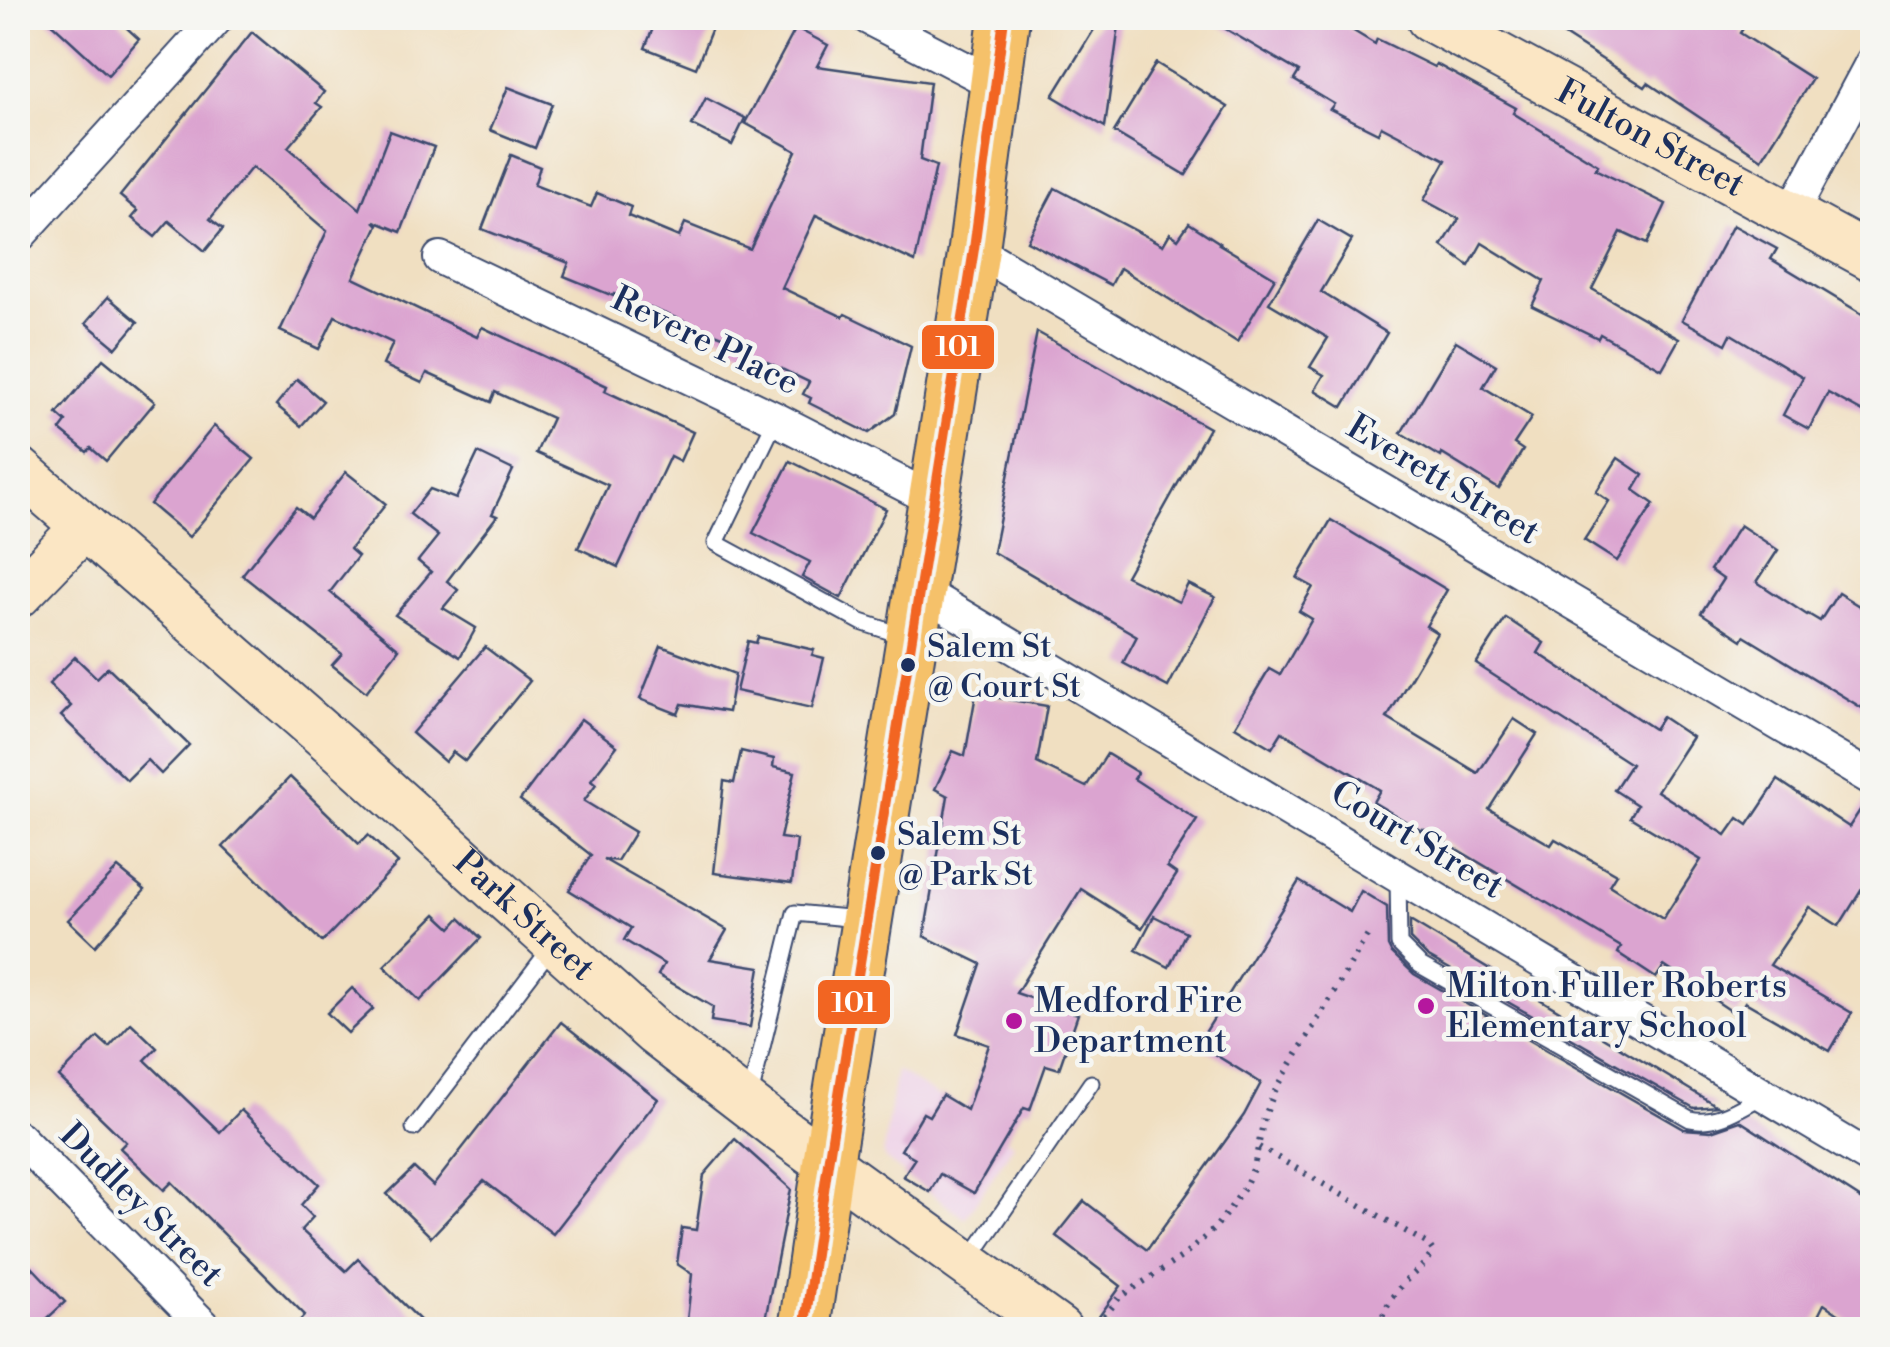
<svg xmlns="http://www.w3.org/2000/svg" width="1890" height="1347" font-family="'Libre Bodoni',serif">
  <rect width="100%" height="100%" fill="#f6f6f2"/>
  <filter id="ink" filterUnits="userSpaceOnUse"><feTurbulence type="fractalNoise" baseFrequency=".01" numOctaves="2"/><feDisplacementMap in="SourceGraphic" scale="20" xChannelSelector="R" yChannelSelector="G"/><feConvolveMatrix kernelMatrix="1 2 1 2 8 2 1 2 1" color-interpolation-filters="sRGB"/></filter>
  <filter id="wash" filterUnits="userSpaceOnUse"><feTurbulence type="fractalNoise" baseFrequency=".0048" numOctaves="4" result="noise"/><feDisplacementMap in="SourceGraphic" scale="40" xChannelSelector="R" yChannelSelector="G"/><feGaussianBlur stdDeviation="2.25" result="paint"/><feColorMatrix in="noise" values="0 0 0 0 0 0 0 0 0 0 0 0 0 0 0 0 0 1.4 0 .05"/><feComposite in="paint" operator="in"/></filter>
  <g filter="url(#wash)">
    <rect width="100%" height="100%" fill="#f0dfc1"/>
    <polygon fill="#eed0e7" points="896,1070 1014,1144 965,1219 886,1160 883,1152"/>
    <g id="blocks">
      <g fill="#dba4d0">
        <polygon points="46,18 116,18 139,39 108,75"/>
        <polygon points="657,18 716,18 696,68 645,48"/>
        <polygon points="1101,18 1120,18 1105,127 1053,96"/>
        <polygon points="1207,18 1332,18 1375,44 1377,39 1434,67 1436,64 1516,108 1513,113 1598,165 1595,169 1666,204 1647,244 1621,232 1592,289 1679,339 1662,369 1600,334 1598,338 1532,306 1544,281 1482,243 1469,266 1442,246 1459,219 1424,200 1446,160 1381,126 1378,133 1330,109 1334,104 1294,80 1299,72"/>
        <polygon points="1538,18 1750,18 1740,33 1812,79 1762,159 1648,83 1645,87"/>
        <polygon points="796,28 828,45 817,66 930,82 920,160 936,166 915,262 816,215 782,288 843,317 845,314 911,346 895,414 869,433 809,403 811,398 803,394 809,382 731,345 733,340 614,294 613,296 564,276 569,263 482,229 511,155 540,167 534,185 591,207 597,193 631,207 628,216 679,237 685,223 750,249 796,151 745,123"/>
        <polygon points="252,32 324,92 316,103 322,107 288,147 360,209 390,131 434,147 401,232 374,221 378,225 353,278 477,337 482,327 607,386 605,391 693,432 680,461 670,456 618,567 578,548 608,485 536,453 552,418 495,392 491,402 427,373 422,383 383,365 393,343 335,316 319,349 280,331 327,231 252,167 210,219 223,229 205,251 169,221 155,237 132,218 138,211 120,196"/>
        <polygon points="1156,63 1228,107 1186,175 1114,132"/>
        <polygon points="508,87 552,104 535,148 490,130"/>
        <polygon points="706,98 745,118 732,145 692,125"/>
        <polygon points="1055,188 1163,245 1170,233 1178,239 1189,223 1220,243 1219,244 1275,278 1237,342 1120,268 1111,285 1027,241"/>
        <polygon points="1318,220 1352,240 1321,292 1387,333 1343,407 1315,390 1324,375 1310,367 1328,338 1269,303"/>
        <polygon points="1733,225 1777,249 1771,259 1872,320 1872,417 1828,393 1809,429 1783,415 1803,377 1731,334 1726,344 1682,320"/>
        <polygon points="108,297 138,322 116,348 86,323"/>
        <polygon points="1037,332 1209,428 1126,576 1179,602 1188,584 1215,597 1168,687 1123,663 1137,636 993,552"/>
        <polygon points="1456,341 1496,365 1483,387 1532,417 1514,444 1523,450 1499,489 1442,454 1441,457 1401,433"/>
        <polygon points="103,359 155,402 106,461 91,448 87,452 60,430 66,422 57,414"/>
        <polygon points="297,379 323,401 301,426 276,405"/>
        <polygon points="214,426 254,459 189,537 150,504"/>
        <polygon points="478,453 513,470 492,514 497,516 447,581 458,590 443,608 476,628 460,657 395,615 431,572 418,561 438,536 410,514 430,489 456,499"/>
        <polygon points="1618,458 1643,475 1634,490 1654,504 1617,561 1584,540 1609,501 1596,492"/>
        <polygon points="790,461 886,509 841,598 802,577 810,562 753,533"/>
        <polygon points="346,472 386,504 350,549 358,556 330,592 399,649 366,692 332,665 342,654 242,575 296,507 310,518"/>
        <polygon points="1331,520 1447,590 1426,626 1437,633 1387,718 1478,773 1514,719 1537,734 1489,809 1551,845 1555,839 1616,874 1609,885 1663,919 1701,860 1630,817 1637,805 1614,790 1631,764 1476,664 1506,618 1544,643 1538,653 1654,729 1662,717 1692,737 1657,791 1726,835 1738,818 1748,825 1778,780 1849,827 1868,798 1872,799 1872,873 1839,926 1809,907 1770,965 1852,1013 1830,1051 1745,1002 1737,1015 1664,966 1656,978 1618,953 1621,947 1423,829 1422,831 1373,802 1380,790 1282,732 1272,748 1235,726 1269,669 1280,675 1312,619 1299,611 1313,587 1297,578"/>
        <polygon points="1740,525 1778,550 1757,582 1807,615 1808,614 1820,621 1838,593 1872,614 1872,714 1744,636 1742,640 1701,613 1723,579 1710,570"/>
        <polygon points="758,637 814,650 812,655 824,658 812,708 736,691 748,641 756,643"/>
        <polygon points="661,646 735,674 728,712 682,704 678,714 640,699"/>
        <polygon points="485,647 530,681 465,761 453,752 445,762 412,733"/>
        <polygon points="75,657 97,678 108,667 189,745 161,774 147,760 127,780 61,716 71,706 49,684"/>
        <polygon points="976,694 1047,706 1037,763 1086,787 1107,754 1138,773 1134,779 1197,820 1167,867 1177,874 1142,928 1081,889 1016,993 1078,1014 1059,1069 1046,1065 1030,1110 1024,1108 974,1193 940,1174 930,1192 903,1176 915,1158 901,1150 923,1113 929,1116 942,1095 967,1110 989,1045 957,1034 981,964 924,936 948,796 935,789 953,751 965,756"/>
        <polygon points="581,719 617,746 591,780 596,784 584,801 635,832 617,861 603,859 727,930 710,959 760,967 750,1027 711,1021 713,1007 658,975 664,964 624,940 631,928 569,890 591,855 520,800"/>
        <polygon points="741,751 774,759 773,767 795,772 780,838 797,840 792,883 714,873 724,781 734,783"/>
        <polygon points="290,777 359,844 368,835 398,863 322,942 223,847"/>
        <polygon points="118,868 145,890 95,946 68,920"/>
        <polygon points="1299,881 1350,912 1361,891 1387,907 1388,946 1391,952 1414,974 1684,1129 1711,1131 1740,1121 1872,1206 1872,1330 1862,1330 1824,1304 1811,1330 1114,1330 1098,1318 1121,1286 1056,1236 1084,1201 1147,1250 1244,1115 1261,1083 1198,1044"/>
        <polygon points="436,914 451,928 460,918 481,938 420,1001 384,966"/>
        <polygon points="1154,916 1186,932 1169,967 1136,950"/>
        <polygon points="1410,921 1717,1106 1694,1108 1427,956 1410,939"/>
        <polygon points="352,988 373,1009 348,1033 327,1013"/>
        <polygon points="561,1022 658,1099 553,1234 484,1181 431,1237 387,1194 414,1168 433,1186"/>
        <polygon points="131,1023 157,1048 145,1060 220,1132 241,1110 319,1184 301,1205 313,1217 301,1230 346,1271 358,1259 430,1330 291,1330 305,1315 172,1182 164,1190 120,1148 126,1142 59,1077 98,1037 109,1047"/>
        <polygon points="735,1139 791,1189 763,1330 686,1330 692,1274 677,1264 682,1228 696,1230 704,1175"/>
        <polygon points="32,1267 65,1302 35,1330 18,1330 18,1281"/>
      </g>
    </g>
  </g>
  <g filter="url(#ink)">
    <use href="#blocks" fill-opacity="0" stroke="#3b496d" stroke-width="2.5"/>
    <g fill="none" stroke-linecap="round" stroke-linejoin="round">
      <defs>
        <g id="lane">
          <polyline points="776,419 716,543 861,622 907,637"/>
          <path d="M1398,876L1399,944L1420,965L1690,1119C1717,1125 1741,1107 1764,1095"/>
          <polyline points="750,1096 795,913 858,919"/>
          <polyline points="414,1128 554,944"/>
          <polyline points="969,1261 1091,1083"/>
        </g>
        <g id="street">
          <polyline points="868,18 997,85"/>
          <polyline points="1791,214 1872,62"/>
          <polyline points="18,237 217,18"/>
          <polyline points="974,249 1872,779"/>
          <polyline points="440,258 776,419 934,500"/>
          <polyline points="920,591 1872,1159"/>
          <polyline points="18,1137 208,1330"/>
        </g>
        <g id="secondary">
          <path id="s1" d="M1429,18L1872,258"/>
          <path id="s2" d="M18,469L342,751L655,1033L777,1127L1059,1330"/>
          <polyline points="18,595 84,527"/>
        </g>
        <polyline id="primary" points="804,1330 828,1163 974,249 1004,18"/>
      </defs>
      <use href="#lane" stroke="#3b496d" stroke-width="19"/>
      <use href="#street" stroke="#3b496d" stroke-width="36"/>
      <use href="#secondary" stroke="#3b496d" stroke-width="49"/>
      <use href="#primary" stroke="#3b496d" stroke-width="54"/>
      <g stroke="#3b496d" stroke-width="6" stroke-dasharray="2.5 8" stroke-linecap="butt">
        <path d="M1259,1147L1428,1244L1433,1251C1425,1267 1411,1274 1400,1287C1389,1299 1383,1314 1377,1330"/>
        <polyline points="1098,1325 1119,1298 1186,1254 1215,1228 1228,1211 1243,1190 1254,1167 1264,1118 1275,1091 1371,930"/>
      </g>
      <use href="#lane" stroke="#fff" stroke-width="15"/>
      <use href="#street" stroke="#fff" stroke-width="32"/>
      <use href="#secondary" stroke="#fbe6c4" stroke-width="45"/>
      <use href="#primary" stroke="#f5c16b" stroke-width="50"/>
      <defs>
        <polyline id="bus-1" points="804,1330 828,1163 974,249 1004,18"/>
      </defs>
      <use href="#bus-1" stroke="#f6f6f2" stroke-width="18"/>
      <use href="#bus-1" stroke="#f26522" stroke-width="10"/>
    </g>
  </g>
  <g fill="#1b2f5e" stroke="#f6f6f2" stroke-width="4">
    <circle cx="908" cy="665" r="9"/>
    <circle cx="878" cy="853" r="9"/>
  </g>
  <g fill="#b5179e" stroke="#f6f6f2" stroke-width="4">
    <circle cx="1426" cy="1006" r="10"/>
    <circle cx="1014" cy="1021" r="10"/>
  </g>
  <g text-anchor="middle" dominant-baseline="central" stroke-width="9" stroke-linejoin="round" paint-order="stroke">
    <g font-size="32" fill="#1b2f5e" stroke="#f6f6f2" text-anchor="start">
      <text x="927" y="647">Salem St<tspan x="927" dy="40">@ Court St</tspan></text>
      <text x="897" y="835">Salem St<tspan x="897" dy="40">@ Park St</tspan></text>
    </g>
    <g font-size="35" fill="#1b2f5e" stroke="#f6f6f2">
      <text stroke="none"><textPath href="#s1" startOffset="252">Fulton Street</textPath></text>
      <text transform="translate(705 341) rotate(26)">Revere Place</text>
      <text transform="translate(1443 480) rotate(31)">Everett Street</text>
      <text transform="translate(1417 840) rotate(31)">Court Street</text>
      <text stroke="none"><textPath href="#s2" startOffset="675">Park Street</textPath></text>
      <text transform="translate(141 1205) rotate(45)">Dudley Street</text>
    </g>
    <g font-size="35" fill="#1b2f5e" stroke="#f6f6f2" text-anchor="start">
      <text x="1446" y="986">Milton Fuller Roberts<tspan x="1446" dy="40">Elementary School</tspan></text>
      <text x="1034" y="1001">Medford Fire<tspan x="1034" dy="40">Department</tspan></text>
    </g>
  </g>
  <g stroke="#f6f6f2" stroke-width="4">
    <rect x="920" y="323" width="76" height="48" rx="10" fill="#f26522"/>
    <rect x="816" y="978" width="76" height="48" rx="10" fill="#f26522"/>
  </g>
  <g font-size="28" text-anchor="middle" font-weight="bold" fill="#fff">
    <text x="958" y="356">101</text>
    <text x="854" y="1012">101</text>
  </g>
  <rect width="1890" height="1347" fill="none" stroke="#f6f6f2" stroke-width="60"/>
</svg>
